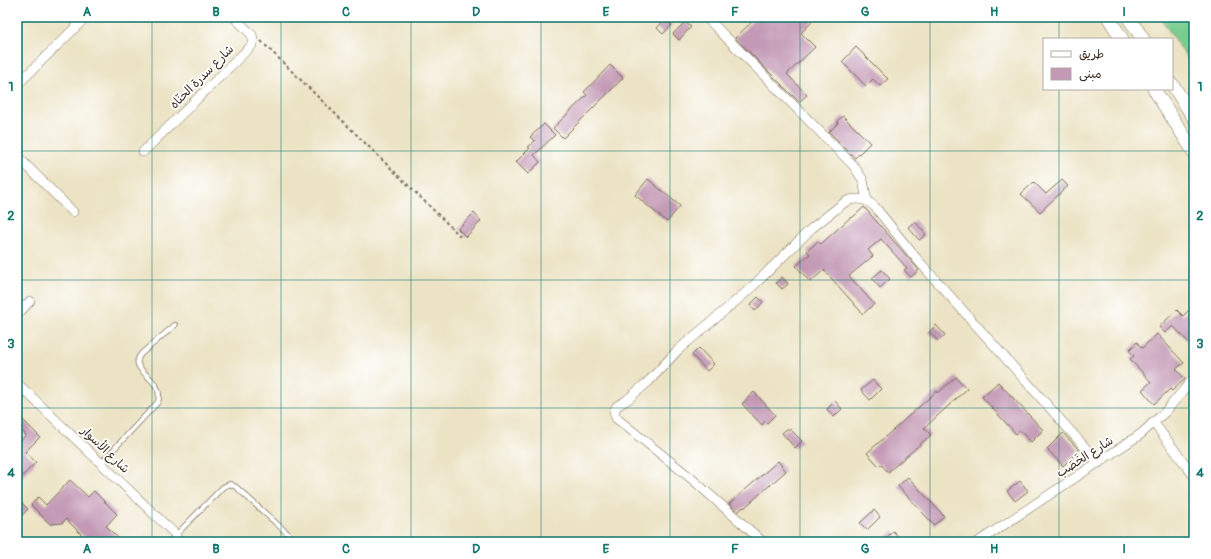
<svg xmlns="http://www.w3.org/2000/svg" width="1211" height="559" font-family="Pangolin,'Playpen Sans Arabic',sans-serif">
  <rect width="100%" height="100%" fill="#fff"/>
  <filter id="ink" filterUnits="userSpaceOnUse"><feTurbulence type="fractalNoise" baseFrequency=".025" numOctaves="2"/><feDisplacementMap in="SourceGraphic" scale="8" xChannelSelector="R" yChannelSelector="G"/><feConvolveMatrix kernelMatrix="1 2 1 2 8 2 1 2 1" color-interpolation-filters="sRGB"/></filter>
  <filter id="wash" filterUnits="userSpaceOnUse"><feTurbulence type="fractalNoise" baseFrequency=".012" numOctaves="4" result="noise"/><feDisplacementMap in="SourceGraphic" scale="16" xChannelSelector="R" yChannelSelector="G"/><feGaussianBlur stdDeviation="0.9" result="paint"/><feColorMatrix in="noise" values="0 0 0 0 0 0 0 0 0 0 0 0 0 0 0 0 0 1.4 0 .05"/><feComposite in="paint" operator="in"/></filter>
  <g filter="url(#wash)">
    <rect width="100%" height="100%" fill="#ece3c4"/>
    <polygon fill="#79cc8f" stroke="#5a7b56" points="1160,17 1194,17 1194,68"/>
    <g id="blocks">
      <g fill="#c399b5">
        <polygon points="757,17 817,17 801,33 815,47 787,74 807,95 799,102 735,38"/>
        <polygon points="665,19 672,25 663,34 657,28"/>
        <polygon points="685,22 691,27 679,40 673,34"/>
        <polygon points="856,47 888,79 880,86 873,79 866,86 842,62"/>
        <polygon points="610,65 623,78 563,138 553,128 587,95 584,92"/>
        <polygon points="843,116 870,143 855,158 829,132 838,123 837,121"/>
        <polygon points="544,124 555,135 534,155 540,162 528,174 516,162 530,148 528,147 535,141 530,137"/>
        <polygon points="648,179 680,206 667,222 635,195"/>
        <polygon points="1062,180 1068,186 1040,212 1021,194 1034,182 1046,194"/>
        <polygon points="864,207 919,270 911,277 904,270 907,268 881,239 868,250 873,256 849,276 874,304 863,314 824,270 810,282 796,266 810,254 807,251 818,241 821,244 851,217 852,218"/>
        <polygon points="474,213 481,221 466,237 458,229"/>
        <polygon points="915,221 926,235 919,240 908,227"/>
        <polygon points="882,270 890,279 880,288 872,278"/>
        <polygon points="782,277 788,284 782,289 776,283"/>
        <polygon points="758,297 763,302 755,311 750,305"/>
        <polygon points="1194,305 1194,348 1173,326 1165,333 1159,327 1177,310 1183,316"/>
        <polygon points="936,325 945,335 938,341 929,332"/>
        <polygon points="1157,334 1184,363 1176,369 1185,379 1172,391 1170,389 1154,404 1142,390 1151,382 1130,359 1134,356 1129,350 1137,342 1142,348"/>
        <polygon points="699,348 714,364 707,371 692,355"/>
        <polygon points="956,377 967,389 924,428 931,435 888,472 881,464 879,466 867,453 937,391 938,393"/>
        <polygon points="873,380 881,389 870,400 861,390"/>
        <polygon points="998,382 1043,430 1031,442 1020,431 1016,434 982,397"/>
        <polygon points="754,392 775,415 767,423 765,421 762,425 742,404"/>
        <polygon points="835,401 842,409 834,417 827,409"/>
        <polygon points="17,414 40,437 25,452 36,462 17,482 17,444 26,435 17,426"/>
        <polygon points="787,429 790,429 802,441 795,448 782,433"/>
        <polygon points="1063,433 1079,450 1063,466 1047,449"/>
        <polygon points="778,461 786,471 744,508 743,507 738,512 729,504"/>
        <polygon points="908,477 944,516 934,525 898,486"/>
        <polygon points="70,480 88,497 94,491 117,514 106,526 122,542 89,542 66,519 62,523 50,524 31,505 38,497 46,505"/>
        <polygon points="1020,481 1028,491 1015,501 1007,491"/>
        <polygon points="17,498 28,509 17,521"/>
        <polygon points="874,510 880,517 867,530 860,523"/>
        <polygon points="893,531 903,542 882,542"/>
      </g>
    </g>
  </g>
  <g filter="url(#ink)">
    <use href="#blocks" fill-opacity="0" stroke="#796b58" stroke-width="1"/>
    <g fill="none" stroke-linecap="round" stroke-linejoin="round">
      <defs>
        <g id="service">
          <path d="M101,463L158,402C166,377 124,371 142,353L175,325"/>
          <polyline points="176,535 183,542"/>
          <polyline points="169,542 223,487 230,484 236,487 297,542"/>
        </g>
        <g id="minor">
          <polyline points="706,17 853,165 863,180 867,201"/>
          <polyline points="17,85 86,17"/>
          <polyline points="143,152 252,45 253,38 252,35 234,17"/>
          <polyline points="17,156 73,212"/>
          <polyline points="17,315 30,301"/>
          <polyline points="17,383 176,535"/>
          <polyline points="1154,423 1194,476"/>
          <path d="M763,542L692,479L616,418L614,411L617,406L627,400L649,381L678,350L750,289L812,228L845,202C856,197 866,198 875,207L916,258L1099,463"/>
          <polyline points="978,542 1141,434 1165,412 1194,378"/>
        </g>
        <g id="secondary">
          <polyline points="1108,17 1122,39"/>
          <polyline points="1128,17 1143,39"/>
          <polyline points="1172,84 1194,118"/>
          <polyline points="1154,89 1194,152"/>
        </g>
      </defs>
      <use href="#service" stroke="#796b58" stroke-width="6"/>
      <use href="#minor" stroke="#796b58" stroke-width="10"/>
      <use href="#secondary" stroke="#796b58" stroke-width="14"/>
      <polyline stroke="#796b58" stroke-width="2" stroke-dasharray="3 3" stroke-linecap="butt" points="261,41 462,238"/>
      <use href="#service" stroke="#fff" stroke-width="4.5"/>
      <use href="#minor" stroke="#fff" stroke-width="9"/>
      <use href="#secondary" stroke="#fff" stroke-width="13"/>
    </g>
  </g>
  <path fill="none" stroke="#0f766e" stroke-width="1" stroke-opacity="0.55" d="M152,17V542M281,17V542M411,17V542M541,17V542M670,17V542M800,17V542M930,17V542M1059,17V39M1059,89V542M17,151H1194M17,280H1194M17,408H1194"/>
  <g text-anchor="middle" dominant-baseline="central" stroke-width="3.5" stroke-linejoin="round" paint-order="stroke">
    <g font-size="12" fill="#3b2a1e" stroke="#fff">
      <text transform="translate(202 77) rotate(-45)">شارع سدرة الحنّاه</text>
      <text transform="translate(105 450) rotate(44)">شارع الأسوار</text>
      <text transform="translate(1085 457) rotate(-33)">شارع الخَصَب</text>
    </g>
  </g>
  <rect width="1211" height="559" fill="none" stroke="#fff" stroke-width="44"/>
  <rect x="1043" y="38" width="130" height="52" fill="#ffffff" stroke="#b1aaa5"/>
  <rect x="1051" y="51" width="20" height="6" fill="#ffffff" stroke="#b1aaa5"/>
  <text x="1079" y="58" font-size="12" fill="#3b2a1e">طريق</text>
  <rect x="1051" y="68" width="20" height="12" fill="#c399b5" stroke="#b1aaa5"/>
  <text x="1079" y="78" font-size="12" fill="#3b2a1e">مبنى</text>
  <rect x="22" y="22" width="1167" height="515" fill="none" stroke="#0f766e" stroke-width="1.5"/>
  <g font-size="13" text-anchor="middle" font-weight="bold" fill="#0f766e">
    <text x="87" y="16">A</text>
    <text x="216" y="16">B</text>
    <text x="346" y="16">C</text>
    <text x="476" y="16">D</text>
    <text x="606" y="16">E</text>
    <text x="735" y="16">F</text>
    <text x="865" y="16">G</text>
    <text x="994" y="16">H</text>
    <text x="1124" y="16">I</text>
    <text x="11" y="91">1</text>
    <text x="1200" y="91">1</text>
    <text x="11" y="220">2</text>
    <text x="1200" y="220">2</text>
    <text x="11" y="348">3</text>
    <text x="1200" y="348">3</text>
    <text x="11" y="477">4</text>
    <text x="1200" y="477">4</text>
    <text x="87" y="553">A</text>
    <text x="216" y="553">B</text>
    <text x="346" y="553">C</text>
    <text x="476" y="553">D</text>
    <text x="606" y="553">E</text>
    <text x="735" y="553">F</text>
    <text x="865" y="553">G</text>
    <text x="994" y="553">H</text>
    <text x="1124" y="553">I</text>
  </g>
</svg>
